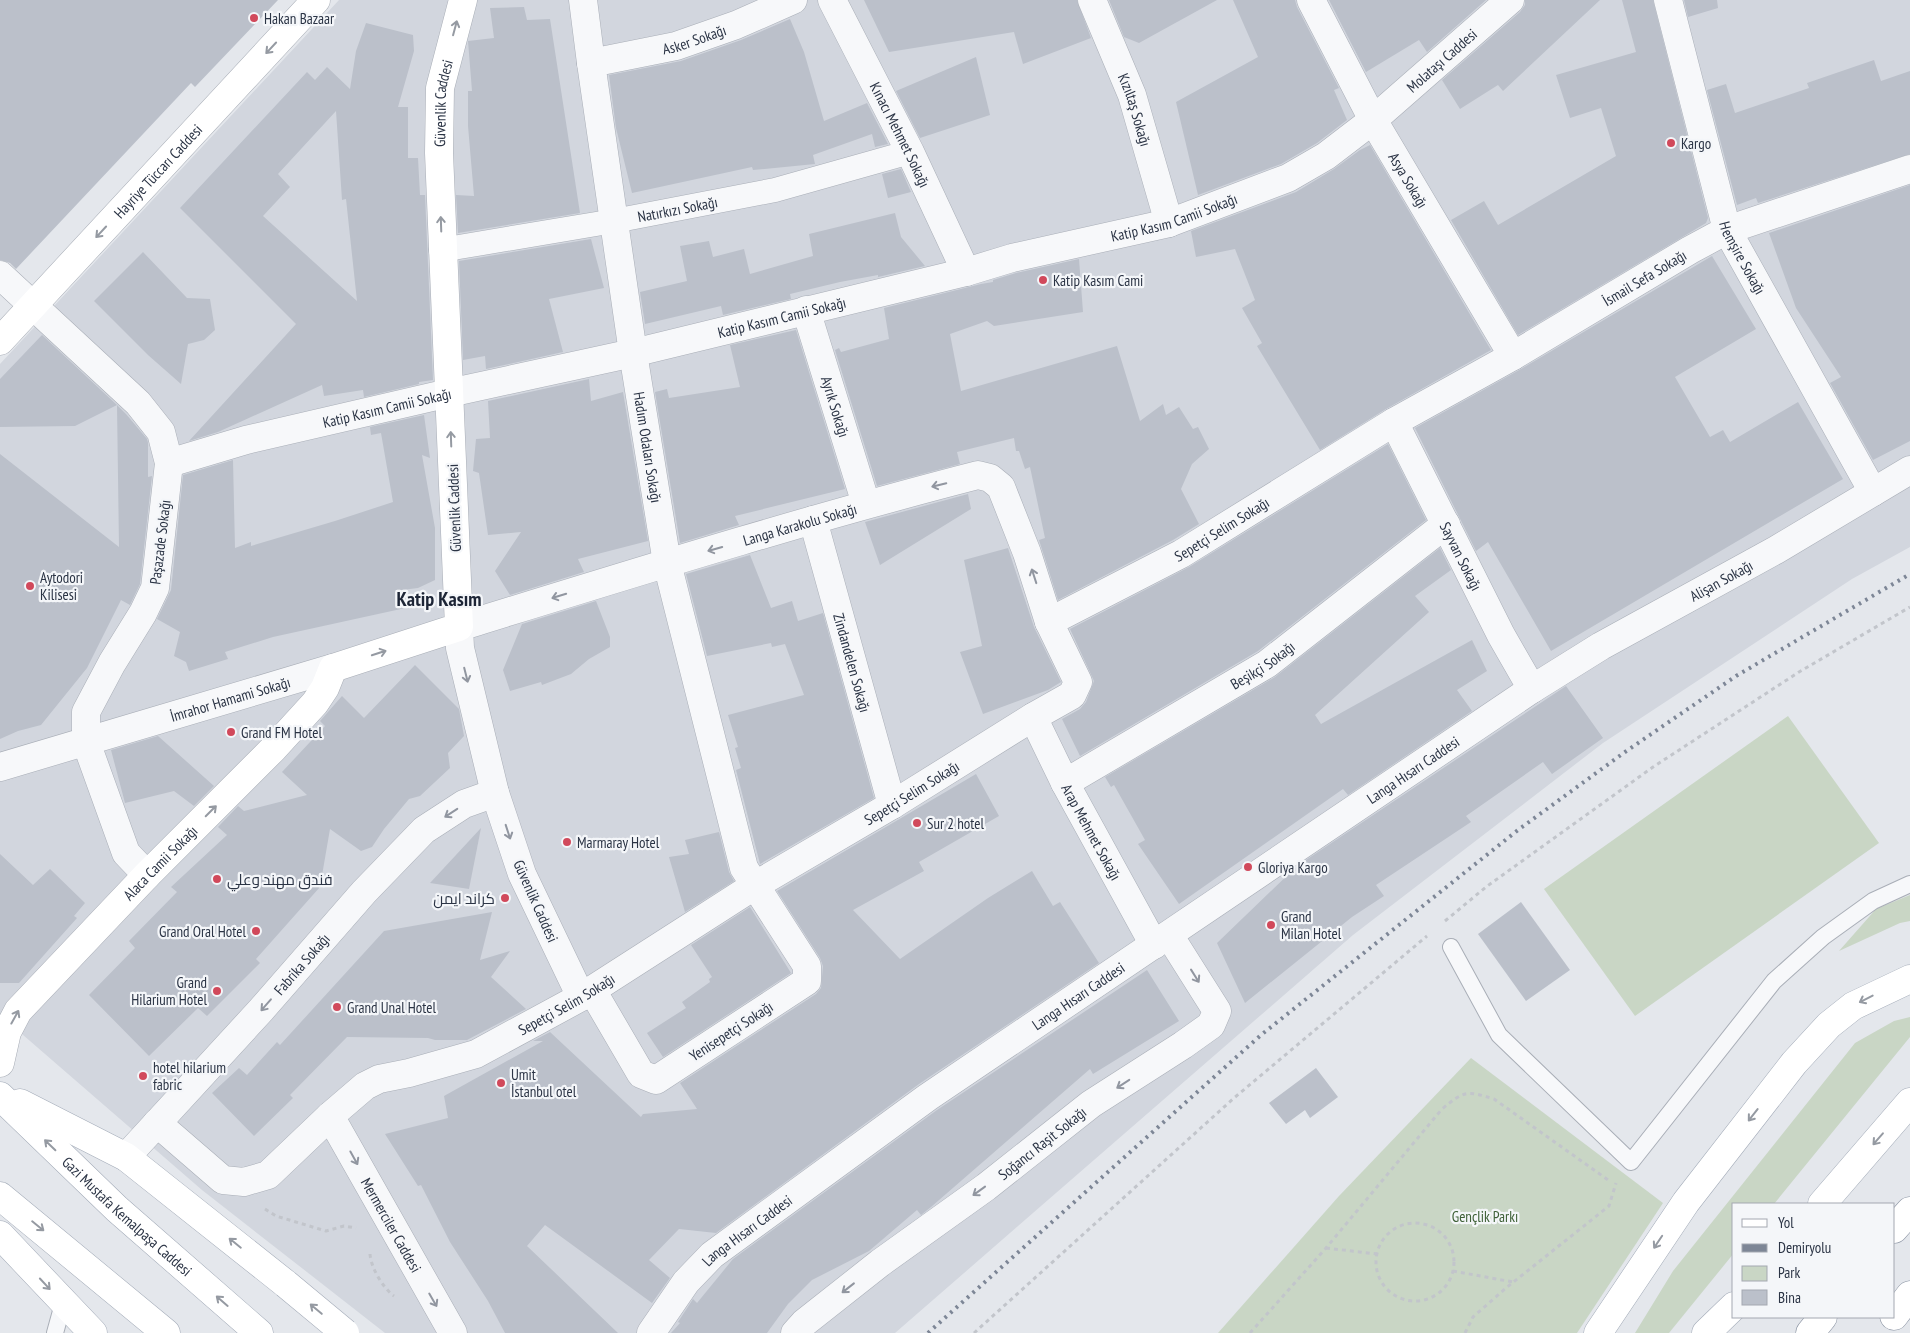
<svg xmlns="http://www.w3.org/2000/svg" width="1910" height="1333" font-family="'PT Sans Narrow',Cairo,sans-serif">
  <rect width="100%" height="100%" fill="#e4e7ec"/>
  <polygon fill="#d2d6de" points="339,0 1910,0 1910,547 1852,579 1603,743 1353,935 895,1333 385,1333 202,1190 0,1015 0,364"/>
  <g fill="#c9d6c5">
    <polygon points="1788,716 1879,843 1635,1016 1544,889"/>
    <polygon points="1910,895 1910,921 1900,923 1839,951 1876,909"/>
    <polygon points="1910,1017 1910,1037 1774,1204 1734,1204 1734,1253 1669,1333 1635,1333 1673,1271 1855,1043 1894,1021"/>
    <polygon points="1471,1058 1663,1203 1577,1333 1218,1333 1339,1196"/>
  </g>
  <g fill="#bbc0ca" fill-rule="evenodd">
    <polygon points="0,0 278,0 195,87 191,83 16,269 10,263 0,260"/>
    <polygon points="864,0 1077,0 1091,38 1023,64 1014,32 889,52"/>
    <polygon points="1109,0 1217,0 1139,43 1124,37"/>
    <polygon points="1233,0 1295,0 1297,7 1339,88 1334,90 1347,120 1317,143 1281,164 1198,195 1176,102 1258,57"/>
    <polygon points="1329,0 1486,0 1427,52 1419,40 1366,72"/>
    <polygon points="1525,0 1600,0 1503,91 1498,85 1460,109 1442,80 1520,12 1525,5"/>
    <polygon points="1622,0 1653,0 1708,218 1706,223 1518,335 1451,220 1484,201 1498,225 1616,156 1601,108 1570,118 1556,75 1636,52"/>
    <polygon points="1684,0 1717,0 1718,8 1688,17"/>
    <polygon points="524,7 527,20 550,19 580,213 458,233 456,195 474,196 468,126 468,91 472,91 468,41 494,38 490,8"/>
    <polygon points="790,19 804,52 824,121 867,103 888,144 875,147 872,134 813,155 815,164 753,170 752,167 632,193 616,128 609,75 681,61 741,40"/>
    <path d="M366,23L413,35L414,51L398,107H408V158H418L420,195H425L433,380L419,382V384L364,397L363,390L324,396L322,385L218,432L189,441L296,324L180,208L307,72L315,80L327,67L350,89L356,51ZM336,111L342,200L346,199L357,301L263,216L290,187L278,174Z"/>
    <polygon points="976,57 990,115 920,138 896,91"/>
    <polygon points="1874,60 1881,81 1910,71 1910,154 1758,203 1756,198 1737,205 1707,90 1726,84 1735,113 1809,88 1807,83"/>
    <polygon points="1370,145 1491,350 1386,409 1320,450 1257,346 1262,343 1242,308 1255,300 1235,249 1196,257 1191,231 1296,192 1334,169 1360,150"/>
    <polygon points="901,169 911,192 888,198 882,174"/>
    <polygon points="1910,185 1910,441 1873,460 1830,383 1841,377 1796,308 1769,233"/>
    <polygon points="895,213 901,237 925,266 878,277 878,275 840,282 790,294 791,299 723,315 721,306 645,324 640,292 687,281 680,246 709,241 713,257 744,249 750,274 813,256 809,234"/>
    <polygon points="591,239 604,288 549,299 563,352 486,369 485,356 463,360 459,261"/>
    <polygon points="143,252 187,298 210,299 215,330 204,340 188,344 181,384 148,355 94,301"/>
    <polygon points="1712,256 1756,329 1675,377 1710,437 1723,430 1730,442 1798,402 1843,479 1551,651 1488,542 1476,551 1415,428 1521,369"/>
    <polygon points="1079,259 1083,312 994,326 987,321 950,334 961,391 1117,346 1140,421 1163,404 1166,415 1179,407 1193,429 1198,427 1209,449 1192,464 1181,489 1199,524 1173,540 1058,600 1039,540 1045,538 1030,467 1025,469 1019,451 1016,451 1014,438 957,452 960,464 877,486 835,350 839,348 841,352 889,339 884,308 981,284 993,282 993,280 1016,273"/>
    <polygon points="796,330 845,489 735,516 739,525 680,543 655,392 667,389 669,398 740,387 730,345"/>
    <polygon points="42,335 117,405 75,426 0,427 0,379"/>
    <polygon points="589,379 591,401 623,392 648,541 578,559 584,572 510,595 495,571 521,532 488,535 479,473 473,471 476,439 490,438 488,401"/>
    <polygon points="117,405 126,414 147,439 148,443 148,477 152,476 140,584 130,605 121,600 87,668 41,725 18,731 0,739 0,454 119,547"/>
    <polygon points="424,415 430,458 422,455 435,528 435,580 418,588 402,590 410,607 273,637 225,652 228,659 189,671 186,662 174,656 180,632 157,619 171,590 183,475 233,460 235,548 251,542 251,546 335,521 393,502 381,433 371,435 370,427"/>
    <polygon points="1388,444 1426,520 1258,651 1080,756 1062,719 1080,709 1086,702 1094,681 1070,629 1189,567"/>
    <polygon points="968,494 971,509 880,565 865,522"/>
    <polygon points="1008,548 1034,627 1061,682 1048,690 983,714 960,652 982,646 964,560"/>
    <polygon points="1440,548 1451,570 1415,596 1429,612 1315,715 1321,724 1472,640 1487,671 1457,690 1472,711 1348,795 1343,789 1179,904 1138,844 1145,840 1114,785 1111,787 1105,777 1275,677"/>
    <polygon points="750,555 771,608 792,601 798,621 823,613 874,798 760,864 736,770 741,768 735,748 738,747 728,715 804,695 785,644 772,647 771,643 707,656 686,574"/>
    <polygon points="596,601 610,637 610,647 589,659 571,674 542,685 541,682 510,691 503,670 522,624"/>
    <polygon points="415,665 459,709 464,736 448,753 450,768 420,796 409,799 384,829 372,847 361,851 330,829 320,887 256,959 260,963 207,1016 198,1008 149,1056 89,995 135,948 129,941 177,892 171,887 227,835 218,827 238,806 244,811 307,795 282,772 325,726 320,721 342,696 364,718"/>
    <polygon points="1566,686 1603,738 1552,774 1543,762 1466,816 1471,822 1376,885 1384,896 1352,917 1245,1003 1217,943 1297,866"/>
    <polygon points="158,736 214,786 194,806 174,791 125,803 111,750"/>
    <polygon points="976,774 999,816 919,862 924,871 853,910 900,959 988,898 1032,871 1053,906 1060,902 1099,963 919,1084 716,1233 679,1229 649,1260 670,1278 652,1303 545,1225 527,1246 618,1333 505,1333 488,1301 450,1242 421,1185 418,1186 385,1134 448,1118 444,1096 543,1041 533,1041 550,1032 641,1117 643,1114 697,1109 680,1083 816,994 821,988 823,966 820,958 777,891"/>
    <polygon points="481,828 469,889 430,883"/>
    <polygon points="719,832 729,872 734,881 685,912 669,857 689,854 685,840"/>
    <polygon points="0,854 33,885 50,869 85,903 74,916 77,918 19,983 0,983"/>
    <polygon points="1521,902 1570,970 1526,1001 1478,934"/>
    <polygon points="750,907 791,973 663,1057 647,1033 686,1008 682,1002 710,982 709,979 712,977 691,945"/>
    <polygon points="492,912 480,960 510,951 491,977 526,1009 467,1040 435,1040 428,1038 347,1037 290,1095 293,1098 254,1136 212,1093 239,1068 247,1075 277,1042 280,1045 384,931"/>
    <polygon points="1147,970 1179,1021 1093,1074 1090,1069 931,1207 921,1215 917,1210 869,1251 812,1280 788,1304 767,1333 671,1333 680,1323 678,1322 693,1299 697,1303 733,1259 937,1110"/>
    <polygon points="1316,1068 1338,1097 1310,1118 1305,1110 1286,1124 1269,1103"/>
  </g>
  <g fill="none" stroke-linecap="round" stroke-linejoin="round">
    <defs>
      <g id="service">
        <polyline points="1451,947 1499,1035 1631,1162 1774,981 1823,937 1873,901 1910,884"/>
        <polyline points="55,1333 63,1304"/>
      </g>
      <g id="pedestrian">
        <path id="s1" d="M441,250L614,221L775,190L910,152"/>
      </g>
      <g id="minor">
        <path id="s2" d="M583,0L591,63L633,353L667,563L744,868L807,966V981L656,1080L641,1074L592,990"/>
        <path id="s3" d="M832,0L910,152L966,272"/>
        <path id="s4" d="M1092,0L1132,95L1169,223"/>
        <path id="s5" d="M1311,0L1373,120L1513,356"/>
        <path id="s6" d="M1668,0L1727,230L1873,492"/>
        <path id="s7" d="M591,63L676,46L736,25L793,0"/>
        <polyline points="0,275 138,403 161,432 169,463 155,588 143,613 112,663 86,712 86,742 126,853 147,875"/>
        <path id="s8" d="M806,310L866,504"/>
        <path id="s9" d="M1394,422L1501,635L1532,689"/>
        <path id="s10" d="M169,463L246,440L449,393L633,353L966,272L1012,258L1169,223L1288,178L1326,156L1373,120L1510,0"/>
        <path id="s11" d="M813,520L892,805"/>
        <path id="s12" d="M1033,717L1065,783L1154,945"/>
        <path id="s13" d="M0,767L333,668"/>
        <path id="s14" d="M1065,783L1267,664L1446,524"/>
        <path id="s15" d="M581,997L522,874L495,793L460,648L459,627C631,574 803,520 978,475L990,478L1001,487L1027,553L1049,622"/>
        <path id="s16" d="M330,1116L453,1333"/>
        <path id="s17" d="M157,1123L223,1180L244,1182L268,1175L330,1116L365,1086L379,1079L409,1073L476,1054L581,997L754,886L892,805L1033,717L1072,695L1078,682L1049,622L1181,554L1394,422L1513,356L1690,250L1727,230L1910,169"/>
        <path id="s18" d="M126,1157L261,1010L364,892L424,830L464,804L495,793"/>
        <path id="s19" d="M651,1333L686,1282L712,1255L928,1097L1532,689L1601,646L1776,550L1910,470"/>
        <path id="s20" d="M795,1333L804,1323L880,1263L986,1187L1091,1104L1183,1045L1211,1025L1217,1011L1169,935"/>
      </g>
      <g id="secondary">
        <path id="s21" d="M0,341L316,0"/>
        <path id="s22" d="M0,1063L7,1032L18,1011L147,875L273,749L315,703L325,688L333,668L459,627L439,153L440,88L463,0"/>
      </g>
      <g id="primary">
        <path id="s23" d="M0,1096L117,1209L259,1333"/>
        <polyline points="20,1103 126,1157 286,1284"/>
        <polyline points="0,1196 166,1333"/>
        <polyline points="1822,1204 1910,1102"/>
        <polyline points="0,1235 93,1333"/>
        <polyline points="1598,1333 1686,1202 1794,1063 1829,1025 1853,1006 1910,979"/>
        <polyline points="1706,1333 1734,1306"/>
      </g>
      <g id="trunk">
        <polyline points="1894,1229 1910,1211"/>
        <polyline points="1894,1316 1910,1295"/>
        <polyline points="1810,1333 1823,1317"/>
      </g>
    </defs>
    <use href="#service" stroke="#a9aeb7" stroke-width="18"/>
    <use href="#pedestrian" stroke="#a9aeb7" stroke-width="25"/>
    <use href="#minor" stroke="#a9aeb7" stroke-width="29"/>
    <use href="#secondary" stroke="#a9aeb7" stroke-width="29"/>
    <use href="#primary" stroke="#a3abb8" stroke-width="29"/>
    <use href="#trunk" stroke="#8b94a3" stroke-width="29"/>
    <g stroke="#c2c5cb" stroke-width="3" stroke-dasharray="4 4" stroke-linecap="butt">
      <polyline points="1445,921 1486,887 1653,767 1799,672 1910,607"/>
      <polyline points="265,1209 276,1216 326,1231 344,1226 356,1228"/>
      <circle cx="1415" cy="1262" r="39"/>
      <polyline points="1326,1248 1377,1254"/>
      <path d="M370,1254C371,1268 383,1288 394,1296"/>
      <polyline points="1453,1271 1513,1282"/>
      <polyline points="974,1333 1234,1098 1427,936"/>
      <path d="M1250,1333L1326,1248L1442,1109C1464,1091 1466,1090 1494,1099L1611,1182"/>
      <polyline points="1465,1333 1473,1317 1506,1288 1609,1206 1616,1183"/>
    </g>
    <use href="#service" stroke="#f7f8fa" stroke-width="16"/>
    <use href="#pedestrian" stroke="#f7f8fa" stroke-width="24"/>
    <use href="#minor" stroke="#f7f8fa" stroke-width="28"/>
    <use href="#secondary" stroke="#fff" stroke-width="28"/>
    <use href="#primary" stroke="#fff" stroke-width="28"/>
    <use href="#trunk" stroke="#fff" stroke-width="28"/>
    <polyline stroke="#7d8696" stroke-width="4" stroke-dasharray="2.5 5" stroke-linecap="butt" points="928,1333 1261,1035 1518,830 1625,752 1736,676 1910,574"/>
    <defs>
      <polyline id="primary-bridge" points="286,1284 345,1333"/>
    </defs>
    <use href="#primary-bridge" stroke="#a3abb8" stroke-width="29" stroke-linecap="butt"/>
    <use href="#primary-bridge" stroke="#fff" stroke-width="28"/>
  </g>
  <defs><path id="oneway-shaft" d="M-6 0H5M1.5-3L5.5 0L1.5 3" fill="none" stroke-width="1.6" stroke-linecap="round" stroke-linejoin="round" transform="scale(1.25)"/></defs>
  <g stroke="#959aa2">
    <use href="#oneway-shaft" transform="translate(455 28) rotate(-75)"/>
    <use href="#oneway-shaft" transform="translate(271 48) rotate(133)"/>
    <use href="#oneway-shaft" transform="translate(441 224) rotate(-92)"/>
    <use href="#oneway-shaft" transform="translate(101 232) rotate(133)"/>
    <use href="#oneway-shaft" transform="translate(451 439) rotate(-92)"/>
    <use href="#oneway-shaft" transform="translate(379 653) rotate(-18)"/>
    <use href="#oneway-shaft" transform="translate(211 811) rotate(-45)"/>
    <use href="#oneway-shaft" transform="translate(1866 999) rotate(153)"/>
    <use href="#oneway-shaft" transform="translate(15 1017) rotate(-61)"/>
    <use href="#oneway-shaft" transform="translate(1753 1115) rotate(128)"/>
    <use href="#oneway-shaft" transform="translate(1878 1139) rotate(131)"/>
    <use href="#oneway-shaft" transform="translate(50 1145) rotate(-136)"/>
    <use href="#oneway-shaft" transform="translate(38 1226) rotate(39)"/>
    <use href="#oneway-shaft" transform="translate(1658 1242) rotate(124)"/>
    <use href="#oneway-shaft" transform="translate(235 1243) rotate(-141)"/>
    <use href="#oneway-shaft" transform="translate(45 1284) rotate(47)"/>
    <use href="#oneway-shaft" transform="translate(222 1301) rotate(-139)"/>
    <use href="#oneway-shaft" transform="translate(316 1309) rotate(-140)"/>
  </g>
  <g stroke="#9196a0">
    <use href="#oneway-shaft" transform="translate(939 485) rotate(166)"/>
    <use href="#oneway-shaft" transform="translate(715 549) rotate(164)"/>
    <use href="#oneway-shaft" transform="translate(1034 576) rotate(-108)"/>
    <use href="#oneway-shaft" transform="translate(559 596) rotate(163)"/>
    <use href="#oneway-shaft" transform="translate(466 675) rotate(76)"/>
    <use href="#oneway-shaft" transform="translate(451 813) rotate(147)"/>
    <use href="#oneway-shaft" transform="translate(508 832) rotate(72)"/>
    <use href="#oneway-shaft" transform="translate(1195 976) rotate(58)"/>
    <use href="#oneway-shaft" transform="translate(266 1005) rotate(131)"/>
    <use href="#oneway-shaft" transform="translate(1123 1084) rotate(147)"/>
    <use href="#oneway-shaft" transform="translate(354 1158) rotate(61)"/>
    <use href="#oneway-shaft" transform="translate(979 1191) rotate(144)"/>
    <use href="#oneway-shaft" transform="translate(848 1288) rotate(142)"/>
    <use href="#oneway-shaft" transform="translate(433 1300) rotate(60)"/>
  </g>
  <g fill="#d1495b" stroke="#f4f6f9" stroke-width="2">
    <circle cx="254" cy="18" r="5"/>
    <circle cx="1671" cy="143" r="5"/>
    <circle cx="1043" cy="280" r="5"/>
    <circle cx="30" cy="586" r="5"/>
    <circle cx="231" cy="732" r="5"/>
    <circle cx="917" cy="823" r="5"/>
    <circle cx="567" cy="842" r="5"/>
    <circle cx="1248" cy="867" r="5"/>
    <circle cx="217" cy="879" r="5"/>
    <circle cx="505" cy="898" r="5"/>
    <circle cx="1271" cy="925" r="5"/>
    <circle cx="256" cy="931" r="5"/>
    <circle cx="217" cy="991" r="5"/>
    <circle cx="337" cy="1007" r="5"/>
    <circle cx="143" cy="1076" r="5"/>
    <circle cx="501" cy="1083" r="5"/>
  </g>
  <g text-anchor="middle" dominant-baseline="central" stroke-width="4.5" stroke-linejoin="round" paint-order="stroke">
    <g font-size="15" fill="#2b3445" stroke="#f4f6f9" text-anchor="start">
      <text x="264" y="18">Hakan Bazaar</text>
      <text x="1681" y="143">Kargo</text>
      <text x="1053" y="280">Katip Kasım Cami</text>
      <text x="40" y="577">Aytodori<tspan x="40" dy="17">Kilisesi</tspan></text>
      <text x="241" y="732">Grand FM Hotel</text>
      <text x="927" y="823">Sur 2 hotel</text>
      <text x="577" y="842">Marmaray Hotel</text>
      <text x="1258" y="867">Gloriya Kargo</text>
      <text x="227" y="879">فندق مهند وعلي</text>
      <text x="495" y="898" text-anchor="end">كراند ايمن</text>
      <text x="1281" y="916">Grand<tspan x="1281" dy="17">Milan Hotel</tspan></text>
      <text x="246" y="931" text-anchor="end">Grand Oral Hotel</text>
      <text x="207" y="982" text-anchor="end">Grand<tspan x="207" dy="17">Hilarium Hotel</tspan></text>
      <text x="347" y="1007">Grand Unal Hotel</text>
      <text x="153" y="1067">hotel hilarium<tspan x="153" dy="17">fabric</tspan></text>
      <text x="511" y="1074">Umit<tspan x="511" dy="17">İstanbul otel</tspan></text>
    </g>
    <g font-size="15" fill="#2b3445" stroke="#f4f6f9">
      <text stroke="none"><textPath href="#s7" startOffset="106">Asker Sokağı</textPath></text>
      <text stroke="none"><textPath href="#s10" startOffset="1350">Molataşı Caddesi</textPath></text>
      <text stroke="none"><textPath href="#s22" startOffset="1180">Güvenlik Caddesi</textPath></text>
      <text stroke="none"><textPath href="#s4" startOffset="118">Kızıltaş Sokağı</textPath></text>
      <text stroke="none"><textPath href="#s3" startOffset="151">Kınacı Mehmet Sokağı</textPath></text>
      <text stroke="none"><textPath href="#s21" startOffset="232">Hayriye Tüccarı Caddesi</textPath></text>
      <text stroke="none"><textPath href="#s5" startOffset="205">Asya Sokağı</textPath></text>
      <text stroke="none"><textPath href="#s1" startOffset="240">Natırkızı Sokağı</textPath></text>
      <text stroke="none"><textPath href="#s10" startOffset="1035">Katip Kasım Camii Sokağı</textPath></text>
      <text stroke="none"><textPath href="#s6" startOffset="269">Hemşire Sokağı</textPath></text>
      <text stroke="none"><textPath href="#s17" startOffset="1846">İsmail Sefa Sokağı</textPath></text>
      <text stroke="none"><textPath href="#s10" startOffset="630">Katip Kasım Camii Sokağı</textPath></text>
      <text stroke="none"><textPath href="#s10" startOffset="225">Katip Kasım Camii Sokağı</textPath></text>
      <text stroke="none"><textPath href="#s8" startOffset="101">Ayrık Sokağı</textPath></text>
      <text stroke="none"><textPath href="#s2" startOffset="452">Hadım Odaları Sokağı</textPath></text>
      <text transform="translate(454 508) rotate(-92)">Güvenlik Caddesi</text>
      <text stroke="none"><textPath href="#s15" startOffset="748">Langa Karakolu Sokağı</textPath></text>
      <text stroke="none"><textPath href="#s17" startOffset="1354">Sepetçi Selim Sokağı</textPath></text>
      <text transform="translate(160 542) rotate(-83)">Paşazade Sokağı</text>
      <text stroke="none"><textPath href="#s9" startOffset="150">Sayvan Sokağı</textPath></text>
      <text stroke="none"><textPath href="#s19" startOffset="1314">Alişan Sokağı</textPath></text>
      <text stroke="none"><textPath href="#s11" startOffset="148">Zindandelen Sokağı</textPath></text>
      <text stroke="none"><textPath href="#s14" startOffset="230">Beşikçi Sokağı</textPath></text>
      <text stroke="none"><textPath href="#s13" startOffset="240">İmrahor Hamami Sokağı</textPath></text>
      <text stroke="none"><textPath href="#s19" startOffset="952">Langa Hısarı Caddesi</textPath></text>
      <text stroke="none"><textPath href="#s17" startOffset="889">Sepetçi Selim Sokağı</textPath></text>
      <text stroke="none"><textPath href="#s12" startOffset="129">Arap Mehmet Sokağı</textPath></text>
      <text stroke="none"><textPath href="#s22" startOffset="261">Alaca Camii Sokağı</textPath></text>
      <text transform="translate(536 901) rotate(66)">Güvenlik Caddesi</text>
      <text stroke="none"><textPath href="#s18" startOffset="261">Fabrika Sokağı</textPath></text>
      <text stroke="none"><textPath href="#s19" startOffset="548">Langa Hısarı Caddesi</textPath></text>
      <text stroke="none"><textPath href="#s17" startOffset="484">Sepetçi Selim Sokağı</textPath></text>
      <text transform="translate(731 1031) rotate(-33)">Yenisepetçi Sokağı</text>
      <text stroke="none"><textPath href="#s20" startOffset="312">Soğancı Raşit Sokağı</textPath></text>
      <text stroke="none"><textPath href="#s23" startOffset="175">Gazi Mustafa Kemalpaşa Caddesi</textPath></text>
      <text stroke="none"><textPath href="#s16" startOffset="125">Mermerciler Caddesi</textPath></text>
      <text stroke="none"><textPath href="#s19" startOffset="142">Langa Hısarı Caddesi</textPath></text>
    </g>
    <g font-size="15" fill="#3f6138" stroke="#f4f6f9">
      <text x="1485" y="1216">Gençlik Parkı</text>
    </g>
    <g font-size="20" font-weight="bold" fill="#1d2536" stroke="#f4f6f9">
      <text x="439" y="599">Katip Kasım</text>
    </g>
  </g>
  <rect x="1732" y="1203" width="162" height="115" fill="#f4f6f9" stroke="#a4a8b1"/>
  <rect x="1742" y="1219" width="25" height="8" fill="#ffffff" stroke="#a4a8b1"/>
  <text x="1778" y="1228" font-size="15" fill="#2b3445">Yol</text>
  <rect x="1742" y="1244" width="25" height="8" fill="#7d8696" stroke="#a4a8b1"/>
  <text x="1778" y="1253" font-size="15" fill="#2b3445">Demiryolu</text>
  <rect x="1742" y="1266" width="25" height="15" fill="#c9d6c5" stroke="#a4a8b1"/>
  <text x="1778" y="1278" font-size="15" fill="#2b3445">Park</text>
  <rect x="1742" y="1290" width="25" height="15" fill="#bbc0ca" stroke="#a4a8b1"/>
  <text x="1778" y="1303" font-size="15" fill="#2b3445">Bina</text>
</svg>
